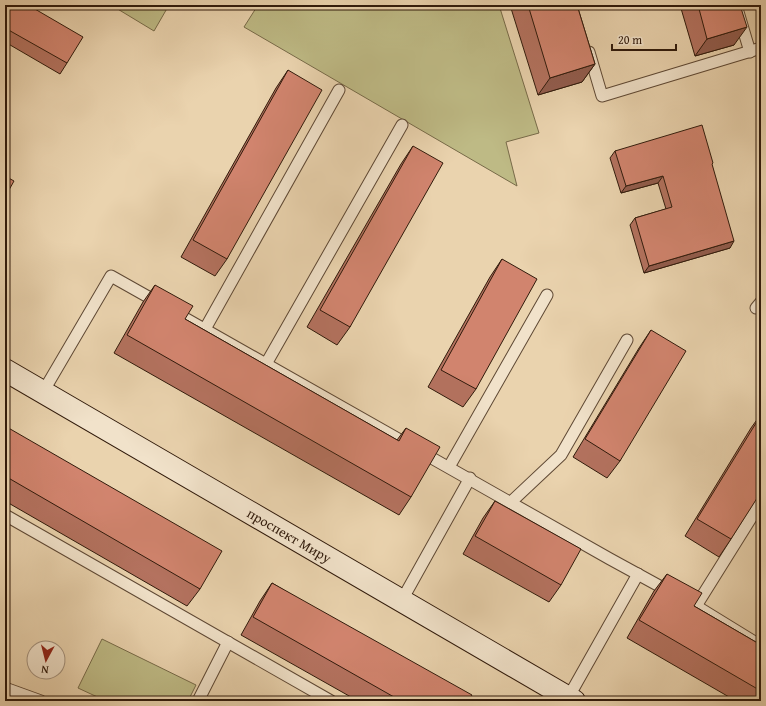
<svg xmlns="http://www.w3.org/2000/svg" width="766" height="706" font-family="'Gentium Book Plus',serif">
  <rect width="100%" height="100%" fill="#ead3ae"/>
  <filter id="stains"><feTurbulence type="fractalNoise" baseFrequency=".005" numOctaves="4"/><feColorMatrix values="0 0 0 0 .2 0 0 0 0 .09 0 0 0 0 .02 0 0 0 .5 -.17"/></filter>
  <radialGradient id="worn" r=".72"><stop offset=".6" stop-color="#630" stop-opacity="0"/><stop offset="1" stop-color="#630" stop-opacity=".3"/></radialGradient>
  <g fill="#beba85" stroke="#776a48">
    <polygon points="111,5 169,5 154,31"/>
    <polygon points="258,5 499,5 539,133 506,142 517,186 244,27"/>
    <polygon points="102,639 196,685 188,701 106,701 78,688"/>
  </g>
  <g fill="none" stroke-linecap="round" stroke-linejoin="round">
    <defs>
      <g id="lane">
        <polyline points="736,5 750,52"/>
        <polyline points="589,52 602,96 761,48"/>
        <polyline points="756,308 761,302"/>
        <polyline points="174,312 610,559 696,606 761,646"/>
        <polyline points="205,329 339,90"/>
        <polyline points="266,364 402,125"/>
        <polyline points="43,392 111,276 159,303"/>
        <polyline points="449,467 547,295"/>
        <polyline points="511,502 561,455 627,340"/>
        <polyline points="5,515 331,701"/>
        <polyline points="402,600 470,478"/>
        <polyline points="696,606 761,502"/>
        <polyline points="5,688 41,701"/>
        <polyline points="568,698 638,574"/>
        <polyline points="198,701 228,642"/>
      </g>
      <g id="secondary">
        <path id="s1" d="M5,370L574,701"/>
      </g>
    </defs>
    <use href="#lane" stroke="#5e4834" stroke-width="13"/>
    <use href="#secondary" stroke="#301a0b" stroke-width="24"/>
    <use href="#lane" stroke="#f1e2ca" stroke-width="11"/>
    <use href="#secondary" stroke="#f1e2ca" stroke-width="22"/>
  </g>
  <g fill="#b4725f" stroke="#301a0b">
    <polygon points="5,5 67,63 60,74 5,42"/>
    <polygon points="510,5 577,5 595,64 582,82 538,95"/>
    <polygon points="680,5 740,5 734,45 695,56"/>
    <polygon points="288,70 227,259 215,276 181,257 276,88"/>
    <polygon points="413,146 350,327 337,345 307,327 401,164"/>
    <polygon points="615,151 712,165 730,248 644,273 630,225 635,218 666,209 658,183 621,193 610,158"/>
    <polygon points="502,259 476,389 463,407 428,387 490,277"/>
    <polygon points="155,285 185,319 397,440 406,428 411,497 399,515 114,353 143,302"/>
    <polygon points="651,330 620,461 607,478 573,457 639,348"/>
    <polygon points="761,414 731,539 719,557 685,536 751,428"/>
    <polygon points="5,426 200,589 187,606 5,501"/>
    <polygon points="495,501 561,585 549,602 463,554 483,518"/>
    <polygon points="667,574 694,606 761,645 761,701 736,701 627,638 654,591"/>
    <polygon points="272,583 468,701 358,701 241,635 260,601"/>
  </g>
  <g fill="#925c4d" stroke="#301a0b">
    <polygon points="747,27 734,45 695,56 707,39"/>
    <polygon points="595,64 582,82 538,95 550,78"/>
    <polygon points="663,176 658,183 621,193 626,186"/>
    <polygon points="734,241 730,248 644,273 649,266"/>
  </g>
  <g fill="#d1846e" stroke="#301a0b">
    <polygon points="5,5 28,5 83,37 67,63 5,28"/>
    <polygon points="528,5 577,5 595,64 550,78"/>
    <polygon points="698,5 740,5 747,27 707,39"/>
    <polygon points="288,70 322,90 227,259 193,240"/>
    <polygon points="702,125 713,163 712,164 734,241 649,266 635,218 672,207 663,176 626,186 615,151"/>
    <polygon points="413,146 443,163 350,327 320,310"/>
    <polygon points="5,176 14,181 5,197"/>
    <polygon points="502,259 537,279 476,389 441,370"/>
    <polygon points="155,285 193,306 185,319 399,441 406,428 440,447 411,497 127,335"/>
    <polygon points="651,330 686,351 620,461 585,439"/>
    <polygon points="761,415 761,492 731,539 697,519"/>
    <polygon points="5,426 222,551 200,589 5,476"/>
    <polygon points="495,501 581,549 561,585 475,536"/>
    <polygon points="667,574 702,593 694,606 761,645 761,691 639,620"/>
    <polygon points="272,583 472,695 468,701 401,701 253,617"/>
  </g>
  <g text-anchor="middle" dominant-baseline="central" stroke-width="3" stroke-linejoin="round" paint-order="stroke">
    <g font-size="14" fill="#301a0b" stroke="#f1e2ca">
      <text stroke="none"><textPath href="#s1" startOffset="329">проспект Миру</textPath></text>
    </g>
  </g>
  <rect width="766" height="706" fill="none" stroke="#ead3ae" stroke-width="20"/>
  <rect x="6" y="6" width="754" height="694" fill="none" stroke="#301a0b" stroke-width="2"/>
  <rect x="10" y="10" width="746" height="686" fill="none" stroke="#301a0b"/>
  <g transform="translate(46 660) rotate(187)"><circle r="19" fill="#f1e2ca" stroke="#a4927e"/>
  <path d="M0-3L7 15L0 10L-7 15Z" fill="#8f2418"/>
  <text y="-6" font-size="11" font-weight="bold" text-anchor="middle" fill="#301a0b">N</text>
  </g>
  <path d="M612 44v6h64v-6" fill="none" stroke="#301a0b" stroke-width="2"/>
  <text x="618" y="44" font-size="12" fill="#301a0b" stroke="#f1e2ca" stroke-width="3" paint-order="stroke">20 m</text>
  <rect width="100%" height="100%" filter="url(#stains)"/>
  <rect width="100%" height="100%" fill="url(#worn)"/>
</svg>
